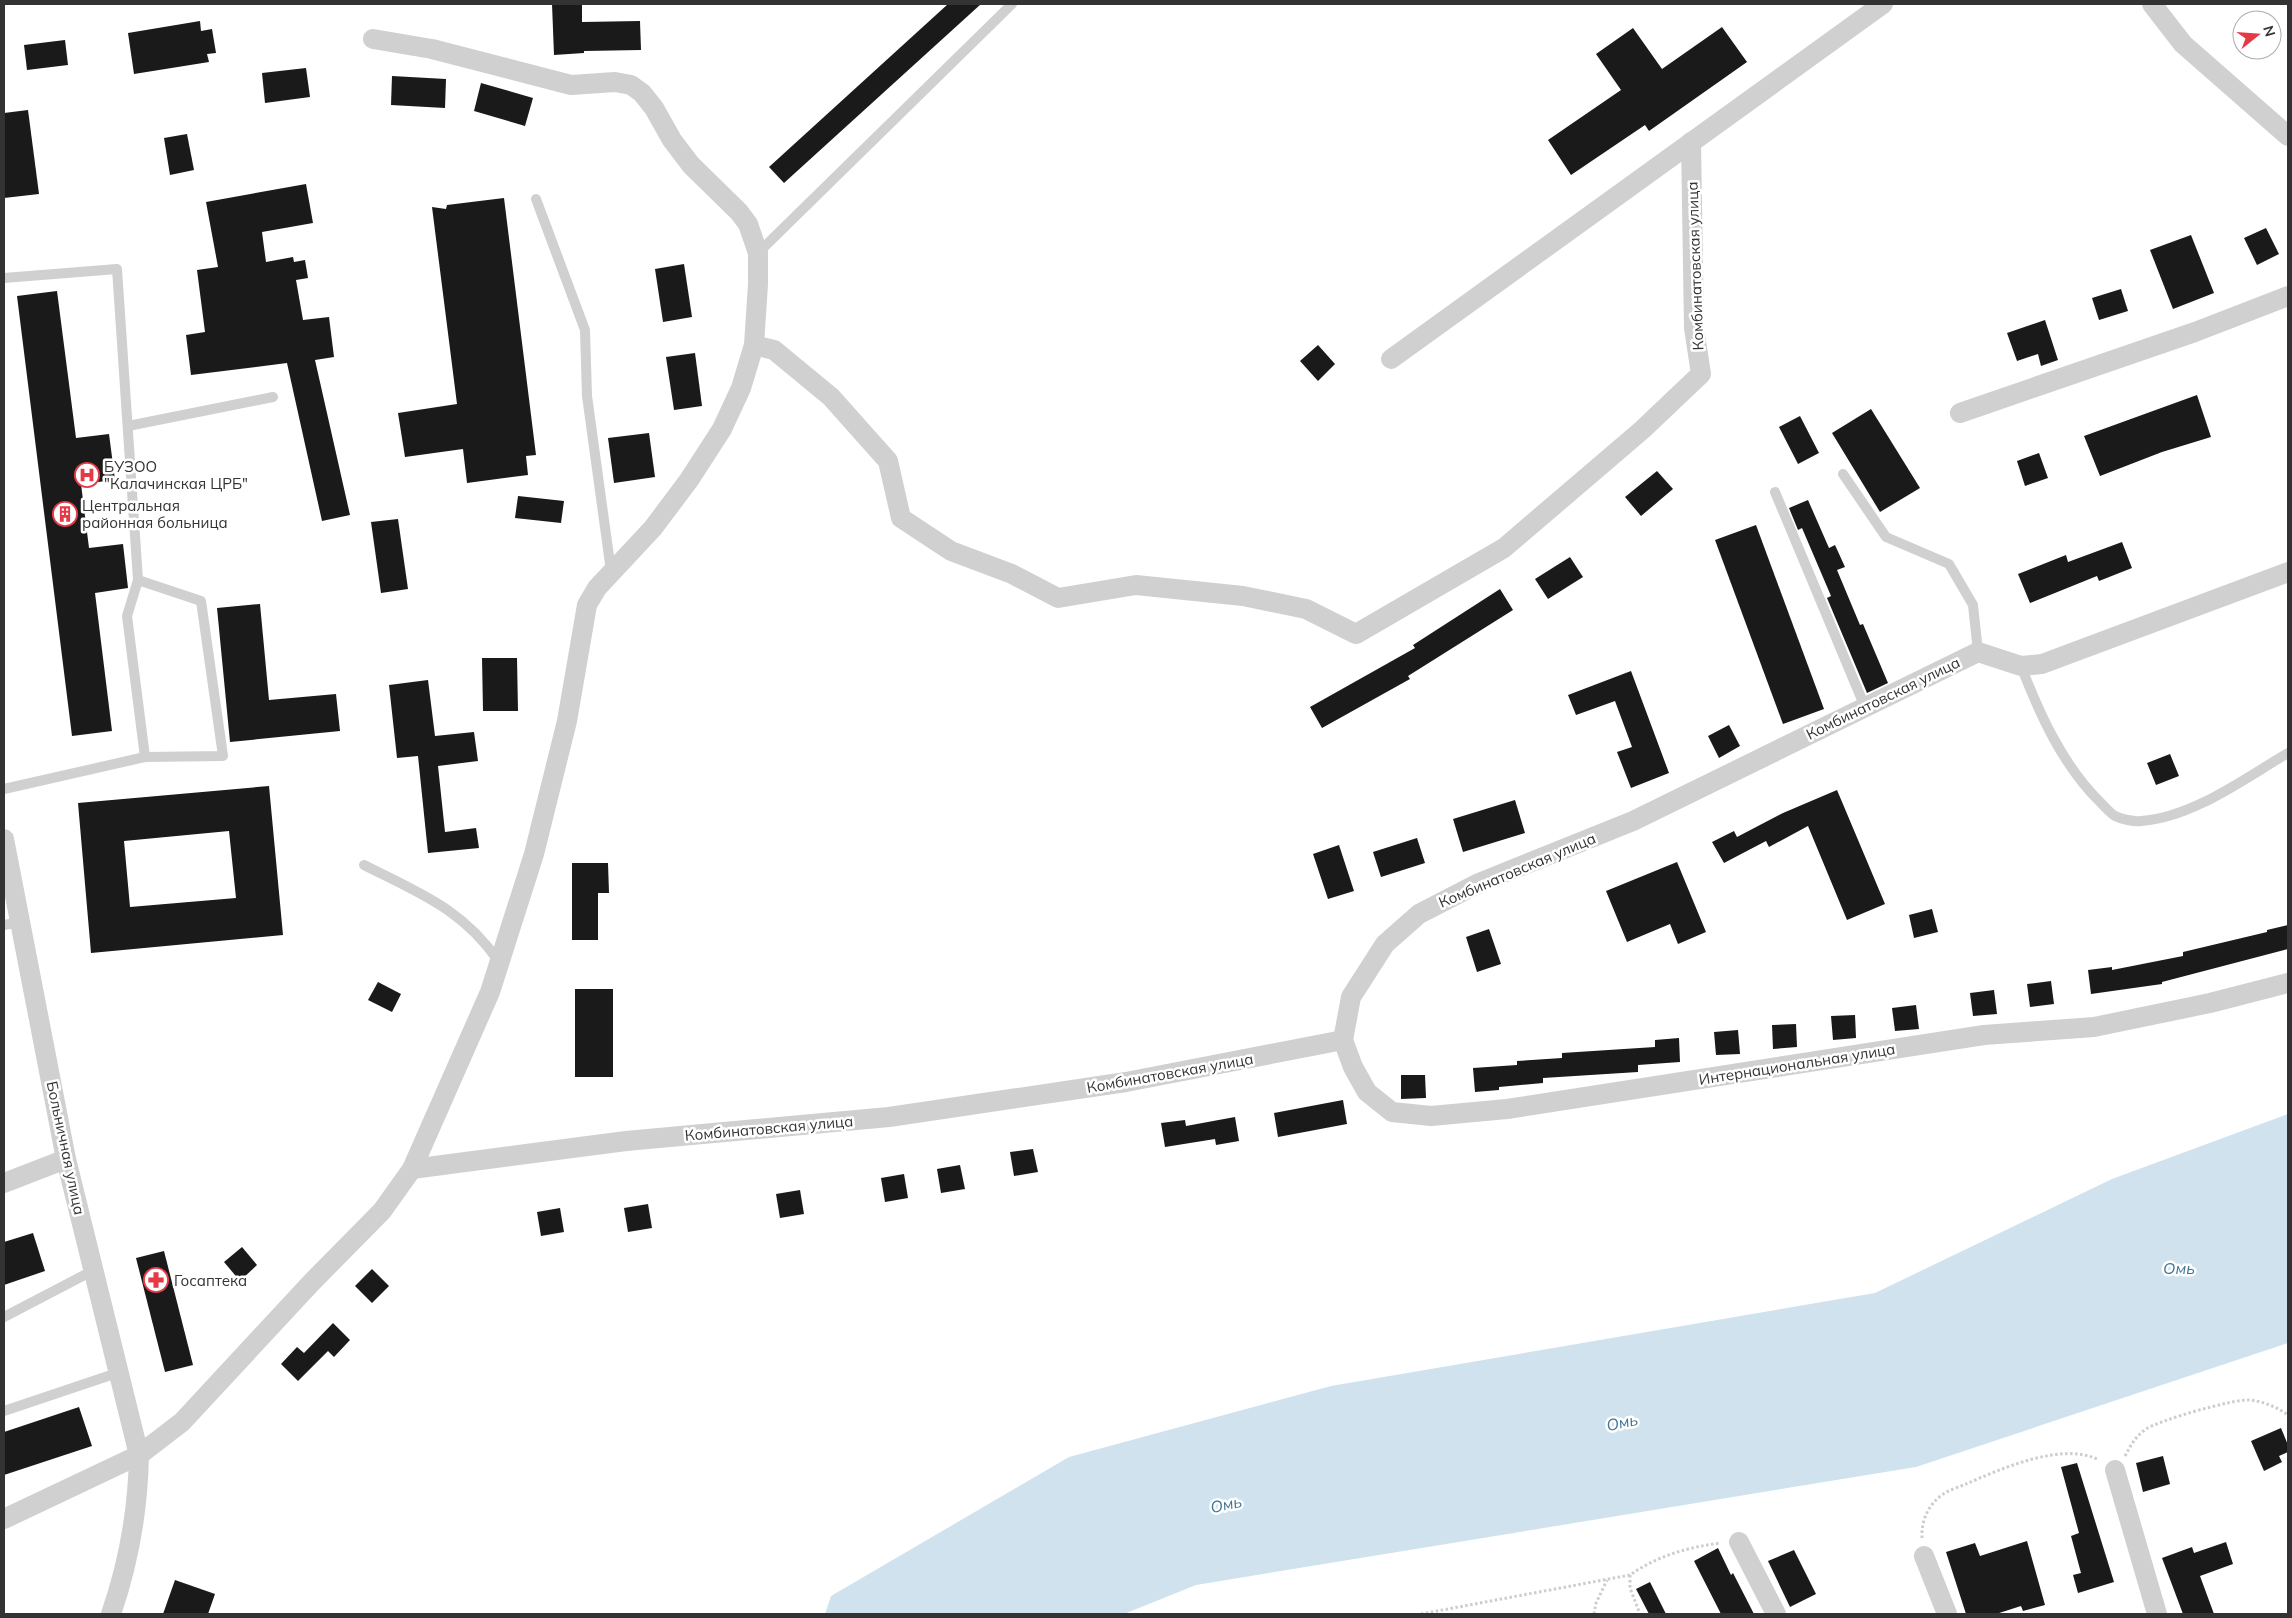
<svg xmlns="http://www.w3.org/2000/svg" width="2292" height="1618" font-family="Mulish,sans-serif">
  <rect width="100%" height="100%" fill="#fff"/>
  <polygon fill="#cfe2ee" points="2288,1114 2288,1343 1916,1467 1196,1585 1124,1614 825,1614 831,1596 1069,1457 1331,1386 1875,1293 2112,1179"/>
  <g fill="#1a1a1a" fill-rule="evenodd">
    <polygon points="552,4 582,4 582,22 640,21 641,50 584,51 584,53 554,55"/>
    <polygon points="948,4 981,4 784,183 769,167"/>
    <polygon points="200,21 201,31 212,29 216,53 207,54 209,62 134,74 128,33"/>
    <polygon points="1722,27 1747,62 1649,131 1645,125 1571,175 1548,140 1621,90 1596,54 1633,28 1662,69"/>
    <polygon points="65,40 68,65 27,70 24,45"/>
    <polygon points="306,68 310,97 265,103 262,73"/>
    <polygon points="392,76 446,79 445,108 391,105"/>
    <polygon points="481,83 533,98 525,126 474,111"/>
    <polygon points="28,110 39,194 4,198 4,113"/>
    <polygon points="187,134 194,170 170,175 164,138"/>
    <polygon points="306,184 313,223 262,232 266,262 293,257 294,262 305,260 308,278 296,280 303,320 329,317 334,357 315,360 350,515 322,521 287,363 191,375 186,335 205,332 197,270 218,267 206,202"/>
    <polygon points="504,198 536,455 526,456 528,475 467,483 463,449 405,457 398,413 457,404 432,207 446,209 447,205"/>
    <polygon points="2266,228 2279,254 2257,265 2244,238"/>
    <polygon points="2191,235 2214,293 2173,309 2150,250"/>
    <polygon points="684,264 692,317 663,322 655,269"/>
    <polygon points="2121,289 2128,311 2099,320 2092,298"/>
    <polygon points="57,291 76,438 109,434 115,480 81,484 89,548 123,544 128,588 95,593 112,731 72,736 17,296"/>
    <polygon points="2045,320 2058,360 2041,366 2038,354 2017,361 2007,333"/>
    <polygon points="1318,345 1335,364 1318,381 1300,361"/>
    <polygon points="695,353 702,406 674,410 666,357"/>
    <polygon points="2197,395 2211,437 2162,452 2100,476 2084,436"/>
    <polygon points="1871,409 1920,488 1880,512 1832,433"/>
    <polygon points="1800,416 1819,453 1798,464 1779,427"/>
    <polygon points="649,433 655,477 614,483 608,438"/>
    <polygon points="2039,453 2048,478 2025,486 2017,461"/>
    <polygon points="1657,471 1673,489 1641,516 1625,497"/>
    <polygon points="518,496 564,501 561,523 515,518"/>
    <polygon points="1808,500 1829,548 1835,545 1845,567 1837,570 1860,625 1863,624 1888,683 1867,693 1827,598 1831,596 1802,528 1798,530 1789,508"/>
    <polygon points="398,519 408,589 381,593 371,522"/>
    <polygon points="1756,525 1824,709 1783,724 1715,540"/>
    <polygon points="2122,542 2132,568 2099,581 2097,576 2030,603 2018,574 2066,555 2068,562"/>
    <polygon points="1570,557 1583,577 1548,599 1535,579"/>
    <polygon points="1500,589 1513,610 1408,676 1410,679 1322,728 1310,707 1415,648 1413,645"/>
    <polygon points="260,604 269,700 336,694 340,731 230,742 217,608"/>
    <polygon points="482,658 517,658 518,711 483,711"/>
    <polygon points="1631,671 1669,773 1631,788 1617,752 1632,747 1615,701 1576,715 1568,695"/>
    <polygon points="428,680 435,736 474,732 478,761 438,766 445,832 476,828 479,848 428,853 418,756 397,758 389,685"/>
    <polygon points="1729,725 1740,746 1719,758 1708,736"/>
    <polygon points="2170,754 2179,776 2156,785 2147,763"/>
    <path d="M269,786L283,935L91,953L78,803ZM229,831L236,898L130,907L124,841Z"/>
    <polygon points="1837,790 1885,904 1847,920 1808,826 1769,847 1766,841 1724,863 1712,842 1734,831 1737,837 1783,813"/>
    <polygon points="1515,800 1525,833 1463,852 1453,819"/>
    <polygon points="1417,838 1425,863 1381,877 1373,852"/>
    <polygon points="1339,845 1354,891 1328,899 1313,854"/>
    <polygon points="1677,862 1706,932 1678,944 1670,924 1627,942 1606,891"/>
    <polygon points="572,863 608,863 609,893 598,893 598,940 572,940"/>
    <polygon points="1932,909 1938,932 1914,938 1909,915"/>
    <polygon points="2288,925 2288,949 2162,982 2162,984 2091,994 2088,970 2112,967 2112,970 2183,956 2183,952 2267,932 2267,930"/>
    <polygon points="1489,929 1501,964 1477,972 1466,937"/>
    <polygon points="2051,981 2054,1004 2030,1007 2027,984"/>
    <polygon points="378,982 401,994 392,1012 368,1000"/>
    <rect x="575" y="989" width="38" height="88"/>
    <polygon points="1994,990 1997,1014 1973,1016 1970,993"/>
    <polygon points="1916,1005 1919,1029 1895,1031 1892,1008"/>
    <polygon points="1855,1015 1856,1038 1833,1040 1831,1016"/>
    <polygon points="1796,1024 1797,1047 1773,1049 1772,1025"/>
    <polygon points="1738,1030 1740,1054 1716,1055 1714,1032"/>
    <polygon points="1679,1038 1680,1062 1638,1065 1638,1072 1543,1078 1543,1083 1499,1087 1499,1090 1475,1092 1473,1068 1517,1065 1517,1061 1562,1058 1562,1053 1655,1047 1655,1040"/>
    <polygon points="1401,1075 1425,1075 1426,1098 1401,1099"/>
    <polygon points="1343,1100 1347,1124 1278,1137 1274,1113"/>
    <polygon points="1235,1117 1239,1141 1216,1145 1215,1139 1165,1147 1161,1123 1185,1120 1186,1126"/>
    <polygon points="1033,1149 1038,1172 1014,1176 1010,1152"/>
    <polygon points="960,1165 965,1189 941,1193 937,1169"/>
    <polygon points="904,1174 908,1198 885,1202 881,1178"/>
    <polygon points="800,1190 804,1214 780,1218 776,1194"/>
    <polygon points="648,1204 652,1228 628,1232 624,1208"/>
    <polygon points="560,1208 564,1232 541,1236 537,1212"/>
    <polygon points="33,1233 45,1271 4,1285 4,1242"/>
    <polygon points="242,1247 257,1265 240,1281 224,1262"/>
    <polygon points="164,1251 193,1365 165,1372 136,1258"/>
    <polygon points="372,1269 389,1286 372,1303 355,1286"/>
    <polygon points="333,1323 350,1340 334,1357 328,1351 298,1381 281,1364 297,1347 304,1353"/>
    <polygon points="79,1407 92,1446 4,1475 4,1432"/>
    <polygon points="2281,1428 2288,1445 2288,1452 2279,1456 2282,1462 2264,1471 2251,1441"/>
    <polygon points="2163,1456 2170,1484 2143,1492 2136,1463"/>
    <polygon points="2077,1463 2114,1582 2078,1593 2073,1575 2081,1573 2071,1536 2079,1533 2061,1467"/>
    <polygon points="2027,1541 2045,1605 2023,1611 2021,1606 1996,1614 1966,1614 1946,1552 1975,1543 1980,1556"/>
    <polygon points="2226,1542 2233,1564 2200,1576 2214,1614 2183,1614 2162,1558 2192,1547 2194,1553"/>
    <polygon points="1718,1548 1731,1575 1733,1573 1754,1614 1721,1614 1694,1561"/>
    <polygon points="1794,1550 1816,1594 1790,1607 1768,1561"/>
    <polygon points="175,1580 215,1594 208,1614 163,1614"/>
    <polygon points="1650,1582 1666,1614 1649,1614 1636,1589"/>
  </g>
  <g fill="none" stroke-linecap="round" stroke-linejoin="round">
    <g stroke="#cdcdcd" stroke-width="3" stroke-dasharray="2.5 2.5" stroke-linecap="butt">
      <path d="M2125,1456C2131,1445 2135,1437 2146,1429C2160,1420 2233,1399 2249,1400C2262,1401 2277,1407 2288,1415"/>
      <path d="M1922,1538C1921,1521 1928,1505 1942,1495C1948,1490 1959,1487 1966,1484C2001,1469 2062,1441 2099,1460"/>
      <polyline points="1630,1575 1630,1588 1640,1614"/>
      <path d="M1421,1614L1630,1575C1657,1556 1688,1547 1721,1543"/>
      <polyline points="1594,1614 1596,1603 1607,1580"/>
    </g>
    <g stroke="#d0d0d0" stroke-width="10">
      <polyline points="536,199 585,330 587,396 611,571"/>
      <polyline points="758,253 1012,4"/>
      <polyline points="4,278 117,269 138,580 127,616 145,757"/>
      <polyline points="128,426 273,397"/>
      <polyline points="1843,474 1886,537 1949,564 1973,605 1978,652"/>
      <polyline points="1775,492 1865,707"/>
      <path d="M2021,666C2040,715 2063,766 2101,803C2105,807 2110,813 2115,816C2121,819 2134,822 2141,821C2192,818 2245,778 2288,753"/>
      <polyline points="4,789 145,757 223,756 201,601 138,580"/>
      <path d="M364,865C419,893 463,909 499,962"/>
      <polyline points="4,925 20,922"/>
      <polyline points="4,1317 94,1270"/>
      <polyline points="4,1411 120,1372"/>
    </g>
    <g stroke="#d0d0d0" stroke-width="20">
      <polyline points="2152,4 2183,44 2288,136"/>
      <polyline points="754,345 774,350 831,397 888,461 901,518 951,551 1012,574 1058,598 1136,585 1243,596 1306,609 1356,634 1504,548 1642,430 1701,374 1694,328 1691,142"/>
      <polyline points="1391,359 1883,4"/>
      <polyline points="1960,413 2195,332 2288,296"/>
      <path d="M4,839L66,1159L139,1455C138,1510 129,1562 111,1614"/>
      <polyline points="1343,1040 1351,997 1385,944 1419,914 1479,883 1633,821 1978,652 2021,666 2042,664 2288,572"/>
      <polyline points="1343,1040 1353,1067 1367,1092 1392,1112 1431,1116 1507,1109 1984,1035 2094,1027 2210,1003 2288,983"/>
      <polyline points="412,1169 626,1141 889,1117 1126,1082 1343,1040"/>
      <polyline points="4,1183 66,1159"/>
      <polyline points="2115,1470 2157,1614"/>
      <polyline points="4,1519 139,1455 182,1422 311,1283 382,1211 412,1169 490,992 534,854 567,721 587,605 597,588 653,528 689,480 722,429 741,388 754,345 758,284 758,253 748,224 739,212 691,165 672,140 654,108 642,93 631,85 615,82 571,85 432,49 373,39"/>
      <polyline points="1739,1542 1776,1614"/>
      <polyline points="1924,1556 1947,1614"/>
    </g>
  </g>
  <defs>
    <symbol id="hospital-ring" viewBox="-11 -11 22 22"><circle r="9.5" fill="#fff" stroke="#e63946" stroke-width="1.5"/><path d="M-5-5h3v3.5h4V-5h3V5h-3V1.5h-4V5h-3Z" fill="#e63946"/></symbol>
    <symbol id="building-ring" viewBox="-11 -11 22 22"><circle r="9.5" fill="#fff" stroke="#e63946" stroke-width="1.5"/><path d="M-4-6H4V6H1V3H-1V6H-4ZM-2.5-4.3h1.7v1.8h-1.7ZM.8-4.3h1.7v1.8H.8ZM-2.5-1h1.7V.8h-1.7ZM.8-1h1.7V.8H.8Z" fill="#e63946"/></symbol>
    <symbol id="pharmacy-ring" viewBox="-11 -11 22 22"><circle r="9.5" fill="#fff" stroke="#e63946" stroke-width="1.5"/><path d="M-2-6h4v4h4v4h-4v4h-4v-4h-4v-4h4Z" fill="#e63946"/></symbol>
  </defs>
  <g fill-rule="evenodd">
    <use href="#hospital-ring" x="73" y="461" width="28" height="28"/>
    <use href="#building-ring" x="51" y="500" width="28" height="28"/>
    <use href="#pharmacy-ring" x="142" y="1266" width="28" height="28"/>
  </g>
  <g text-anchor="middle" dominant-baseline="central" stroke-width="5" stroke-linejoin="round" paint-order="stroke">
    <g font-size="15" fill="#333" stroke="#fff">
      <text transform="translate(1695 266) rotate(-92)">Комбинатовская улица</text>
      <text transform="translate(1883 698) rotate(-26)">Комбинатовская улица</text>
      <text transform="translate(1517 870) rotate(-23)">Комбинатовская улица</text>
      <text transform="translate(1797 1064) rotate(-9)">Интернациональная улица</text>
      <text transform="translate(1170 1073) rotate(-10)">Комбинатовская улица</text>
      <text transform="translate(769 1128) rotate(-5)">Комбинатовская улица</text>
      <text transform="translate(66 1148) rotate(78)">Больничная улица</text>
    </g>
    <g font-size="15" fill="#333" stroke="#fff" text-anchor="start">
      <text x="104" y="466">БУЗОО<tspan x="104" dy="17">"Калачинская ЦРБ"</tspan></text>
      <text x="82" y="505">Центральная<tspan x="82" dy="17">районная больница</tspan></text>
      <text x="174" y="1280">Госаптека</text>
    </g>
    <g font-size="16" font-style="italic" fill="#3f7597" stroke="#fff">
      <text x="2179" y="1268">Омь</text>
      <text transform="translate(1622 1422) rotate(-12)">Омь</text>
      <text transform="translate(1226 1504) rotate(-12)">Омь</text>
    </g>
  </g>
  <rect width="2292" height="1618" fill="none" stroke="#333333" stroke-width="10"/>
  <g transform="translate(2257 35) rotate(73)"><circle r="24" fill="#ffffff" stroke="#adadad"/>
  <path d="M0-4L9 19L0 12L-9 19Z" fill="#e63946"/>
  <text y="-8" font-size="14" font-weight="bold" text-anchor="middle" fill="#333333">N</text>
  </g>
</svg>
